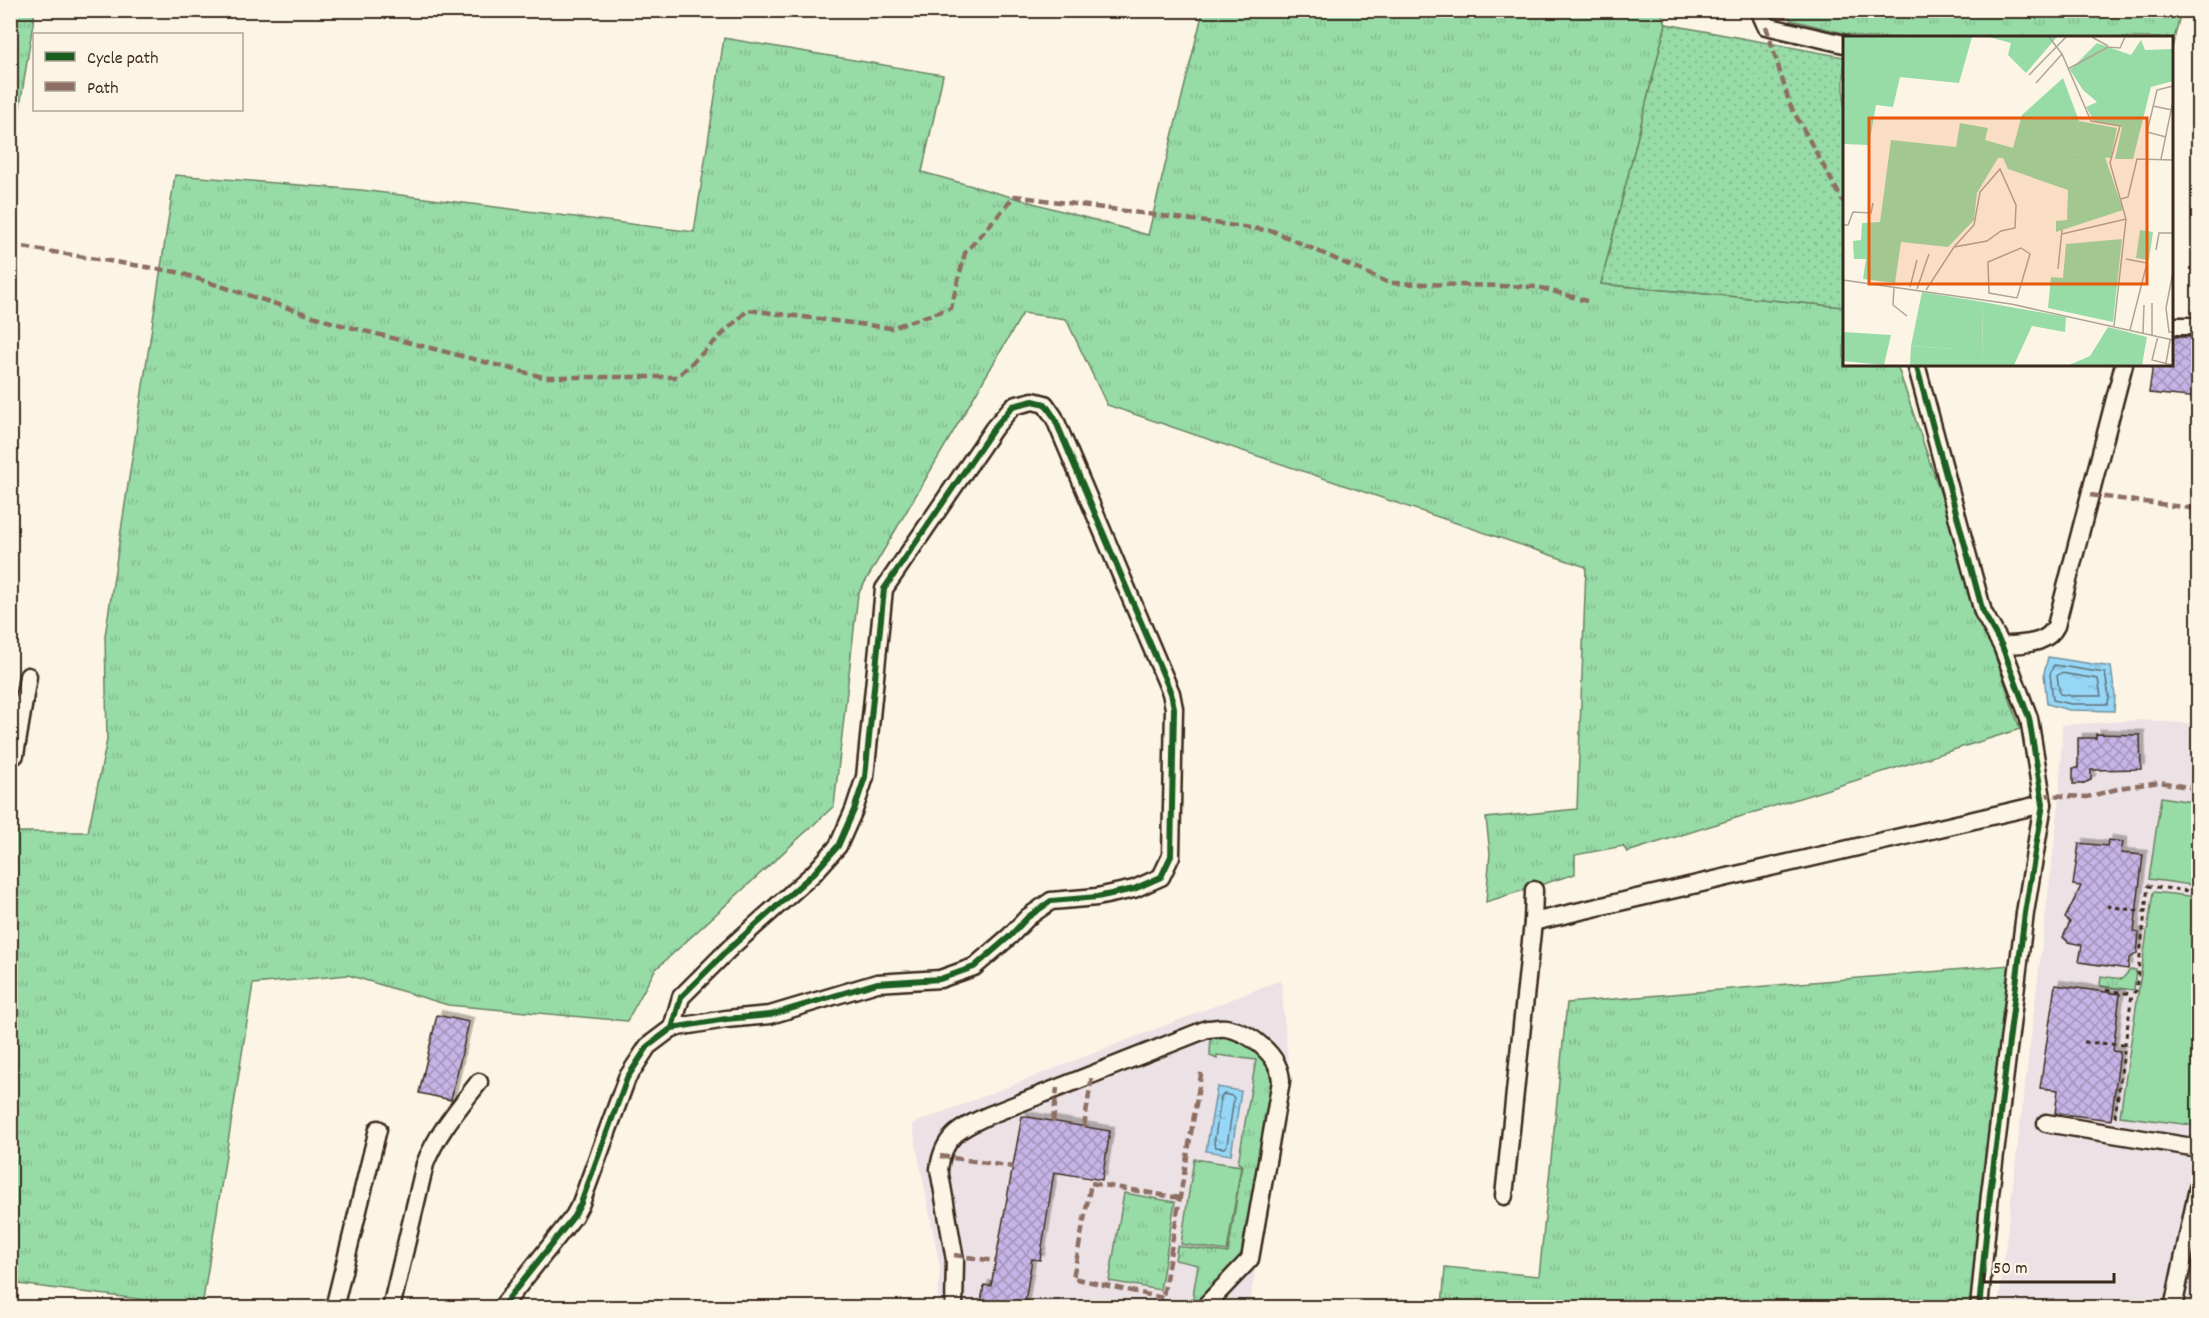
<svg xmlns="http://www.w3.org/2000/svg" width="2209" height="1318" font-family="Dekko,sans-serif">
  <defs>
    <pattern id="grass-tufts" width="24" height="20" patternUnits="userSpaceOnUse" patternTransform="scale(1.5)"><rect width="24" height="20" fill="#97dba7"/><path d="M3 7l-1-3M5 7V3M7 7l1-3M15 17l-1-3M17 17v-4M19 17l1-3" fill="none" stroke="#83bc8f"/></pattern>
    <pattern id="park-dots" width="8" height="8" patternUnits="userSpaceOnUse" patternTransform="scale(1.5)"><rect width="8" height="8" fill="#97dba7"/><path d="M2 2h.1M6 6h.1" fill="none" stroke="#83bc8f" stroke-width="1.8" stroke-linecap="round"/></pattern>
    <pattern id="water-ripples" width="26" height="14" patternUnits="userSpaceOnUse" patternTransform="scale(1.5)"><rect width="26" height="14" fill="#96d7f7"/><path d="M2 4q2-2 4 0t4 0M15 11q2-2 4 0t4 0" fill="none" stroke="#82b9d3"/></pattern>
    <pattern id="building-cross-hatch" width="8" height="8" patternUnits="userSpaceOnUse" patternTransform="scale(1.5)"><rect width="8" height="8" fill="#c5b4e5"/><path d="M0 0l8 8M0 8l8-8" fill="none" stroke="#a193b9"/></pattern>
    <filter id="shadow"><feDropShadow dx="4.5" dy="-4.5" stdDeviation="0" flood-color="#0004"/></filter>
  </defs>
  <rect width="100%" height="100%" fill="#fcf5e5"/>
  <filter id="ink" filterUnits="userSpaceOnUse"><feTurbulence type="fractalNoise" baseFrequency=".0167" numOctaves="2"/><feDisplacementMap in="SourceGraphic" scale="12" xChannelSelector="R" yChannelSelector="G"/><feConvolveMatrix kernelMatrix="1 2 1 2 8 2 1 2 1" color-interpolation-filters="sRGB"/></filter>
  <g filter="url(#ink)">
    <g fill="#ece2e5">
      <polygon points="2138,720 2198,724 2198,1307 1998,1308 2059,804 2062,725"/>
      <polygon points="1281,980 1289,1073 1249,1307 937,1307 940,1268 912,1124"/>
    </g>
    <g fill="url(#grass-tufts)" stroke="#698262" stroke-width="1.5">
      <polygon points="11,10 35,11 11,163 10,11"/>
      <polygon points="1203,11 1661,11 1666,24 1601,284 1844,307 1844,364 1897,365 2020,729 1627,852 1623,846 1575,855 1575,874 1486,902 1490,853 1486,818 1577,809 1586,567 1107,405 1066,319 1023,313 858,594 834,806 655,970 627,1021 448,1005 348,975 253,984 202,1307 11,1283 11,832 88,832 107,740 105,636 175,175 361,190 694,232 724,38 943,75 922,172 1148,235"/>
      <polygon points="1785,11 2181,11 2172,48 2172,38 1864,38 1791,20"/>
      <polygon points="2010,965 1972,1307 1442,1308 1445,1267 1539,1276 1567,1003"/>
      <polygon points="2130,970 2136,970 2134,990 2100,986 2101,976 2122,979"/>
      <path d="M1211,1033C1244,1039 1255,1045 1274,1073L1245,1255L1202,1307H1191L1198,1265L1175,1260L1177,1246L1228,1253L1242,1165L1238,1163L1256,1060L1217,1055V1059L1210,1056Z"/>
      <polygon points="1124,1193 1175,1202 1160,1290 1109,1281"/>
    </g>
    <polygon fill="url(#park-dots)" stroke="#698262" stroke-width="1.5" points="1666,24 1844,57 1844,307 1601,284"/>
    <g fill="#97dba7" stroke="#698262" stroke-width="1.5">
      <polygon points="2161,797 2198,803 2198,886 2149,879"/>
      <polygon points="2153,892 2198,897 2198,1126 2120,1116"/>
      <polygon points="1194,1159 1241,1166 1227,1251 1181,1244"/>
    </g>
    <g fill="url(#water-ripples)" stroke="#7292a0" stroke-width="1.5">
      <polygon points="2048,657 2111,667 2115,696 2114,711 2069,710 2047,704 2044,673"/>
      <polygon points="1217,1087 1241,1091 1231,1155 1206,1151"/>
    </g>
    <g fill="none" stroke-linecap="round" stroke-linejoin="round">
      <g stroke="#5f6f75" stroke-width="1.5">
        <polygon points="2054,665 2105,673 2109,696 2108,704 2071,704 2053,700 2050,674"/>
        <polygon points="2061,673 2098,679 2101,696 2072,696 2060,694 2057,676"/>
        <polygon points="1224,1094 1232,1096 1234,1098 1227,1145 1224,1148 1216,1147 1214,1144 1221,1097"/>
      </g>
    </g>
    <g fill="url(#building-cross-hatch)" stroke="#3b2a1e" stroke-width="1.5" filter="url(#shadow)">
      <polygon points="2172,337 2199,337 2199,398 2149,393 2153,364 2172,364"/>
      <polygon points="2096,734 2140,735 2141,769 2091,770 2091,780 2082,784 2073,784 2073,768 2078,768 2078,738 2096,738"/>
      <polygon points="2108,840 2123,842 2121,853 2143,855 2134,932 2139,933 2137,953 2129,959 2128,969 2079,962 2082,945 2068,942 2063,937 2070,922 2065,918 2081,886 2073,885 2079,843 2107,846"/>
      <polygon points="2055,985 2120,994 2113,1051 2120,1052 2111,1120 2055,1113 2058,1090 2040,1088"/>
      <polygon points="437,1015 469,1022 451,1100 419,1093"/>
      <polygon points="1022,1116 1110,1131 1102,1180 1054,1172 1040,1260 1032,1259 1024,1308 980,1308 984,1285 991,1286"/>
    </g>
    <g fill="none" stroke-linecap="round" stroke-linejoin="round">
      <defs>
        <g id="minor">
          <polyline points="1759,10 1766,26 1844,44"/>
          <polyline points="2172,326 2198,326"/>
          <polyline points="1916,364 1983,612 2002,646 2029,718 2043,804 2025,913 1990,1194 1979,1308"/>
          <path d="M2002,646C2022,643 2046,646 2056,626L2124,364"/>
          <polyline points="10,754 15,755 28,676"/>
          <polyline points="1533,922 2043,804"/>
          <polyline points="2046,1123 2198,1148"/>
          <polyline points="1504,1196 1533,922 1534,890"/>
          <polyline points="334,1308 378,1129"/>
          <path d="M391,1308L425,1164C437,1133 459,1108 479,1082"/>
          <polyline points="501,1308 574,1216 581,1203 627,1078 648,1046 672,1028 726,1019 770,1015 877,983 940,979 974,967 1010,936 1028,917 1051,901 1097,897 1134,889 1161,877 1171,856 1174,708 1171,693 1054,417 1045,404 1033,401 1013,406 994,428 884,589 865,777 854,810 838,846 814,873 731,947 681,997 672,1028"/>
          <path d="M954,1308L955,1260L939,1169C943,1137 959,1129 987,1116L1207,1029C1213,1029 1220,1027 1226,1028C1250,1032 1280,1055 1281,1081L1250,1259L1208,1303L1207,1308"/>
          <polyline points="2173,1308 2198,1188"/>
        </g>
      </defs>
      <use href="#minor" stroke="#3b2a1e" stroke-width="21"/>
      <g stroke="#3b2a1e" stroke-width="3" stroke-dasharray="4.5 4.5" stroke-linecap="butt">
        <polyline points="2107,906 2145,912"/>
        <polyline points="2106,990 2132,994"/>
        <polyline points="2084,1042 2124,1045"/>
        <polyline points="2115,1117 2132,994 2136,991 2148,886 2198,892"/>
      </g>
      <use href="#minor" stroke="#fcf5e5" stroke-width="16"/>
      <g stroke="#8d6e63" stroke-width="4.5" stroke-dasharray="9 4.5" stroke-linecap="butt">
        <polyline points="1766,26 1790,105 1844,203"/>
        <polyline points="10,245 177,272 334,323 543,377 677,377 748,310 891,328 951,308 965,253 1015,196 1273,231 1389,283 1538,287 1587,301"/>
        <polyline points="2090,495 2198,509"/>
        <polyline points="2042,795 2087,797 2125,787 2160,782 2198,789"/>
        <polyline points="1053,1122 1057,1088"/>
        <polyline points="1084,1127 1092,1075"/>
        <polyline points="940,1156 1013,1167"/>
        <polyline points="954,1255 995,1261"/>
        <polyline points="1163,1298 1073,1278 1091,1183 1180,1198"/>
        <polyline points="1161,1308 1202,1069"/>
      </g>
      <defs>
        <g id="cycleway">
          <polyline points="1916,364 1983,612 2002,646 2029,718 2043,804 2025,913 1990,1194 1979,1308"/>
          <polyline points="501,1308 574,1216 581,1203 627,1078 648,1046 672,1028 726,1019 770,1015 877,983 940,979 974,967 1010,936 1028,917 1051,901 1097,897 1134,889 1161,877 1171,856 1174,708 1171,693 1054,417 1045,404 1033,401 1013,406 994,428 884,589 865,777 854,810 838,846 814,873 731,947 681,997 672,1028"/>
        </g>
      </defs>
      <use href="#cycleway" stroke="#fcf5e5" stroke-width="10"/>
      <use href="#cycleway" stroke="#1b5e20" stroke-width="6"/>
    </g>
  </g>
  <g transform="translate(1843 36)">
    <rect width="330" height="330" fill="#fcf5e5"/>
    <path d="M0,1H129L116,47L57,41L50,71L33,69L26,109L0,108ZM146,1H214L183,37L165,19L168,7ZM298,4L302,14L330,13V45L308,51L290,123H272L279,91L251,85L243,71L254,66L240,54L227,34L254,7L288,19ZM220,42L236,85L228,118L262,121L280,174L213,196V185L224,184L225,154L165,133L160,122H155L134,157L131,184L105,211L58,206L52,247L20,243L23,223H11L10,205L18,204L19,187L37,186L48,104L113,111L117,87L145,92L142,104L170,112L179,79ZM279,203L270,286L205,272L208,241L220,242L223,208ZM140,266L223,281L222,296L189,290L171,329H67L68,310L110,313L108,327L139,326ZM265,291L304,301L299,329H226L247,320ZM0,296L48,299L41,329L0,325Z" fill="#97dba7"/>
    <path d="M236,85L274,92L268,122L227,118Z" fill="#97dba7"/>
    <path d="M297,194L310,196L306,224L293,222ZM79,256L140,266L139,327H108L109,313L68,310Z" fill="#97dba7"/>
    <path fill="none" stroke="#afa495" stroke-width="1.5" d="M206,1L219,18L248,85L277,90L267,127L283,183L271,290M249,1L265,10M225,33L265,11L277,12L282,1M186,39L223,1M193,47L219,18M310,70L329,74M323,101L304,96L314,54L330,50M318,123L330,65M278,163L285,161L294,123L330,124M0,189H5L10,176L28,177L30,167M219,198L283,183M178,212L187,218L174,262L146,257L145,226ZM313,214L316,197H330M283,223L304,227L287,294M215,233L219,194M330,236L323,272L326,296H330M0,244L168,268L330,304M51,251L50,269L64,280M67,251L74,224M74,253L86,218M83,254L111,211L144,205L158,195L172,192L173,169L157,133L137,156L131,189L111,211M309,267V299M300,297L301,269M315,300L309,324L329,329M323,327L327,304"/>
    <path fill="#e8590c" fill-opacity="0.15" stroke="#e8590c" stroke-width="3" d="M26,82H304V248H26Z"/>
    <rect width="330" height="330" fill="none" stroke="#3b2a1e" stroke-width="3"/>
  </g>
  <rect width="2209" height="1318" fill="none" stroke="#fcf5e5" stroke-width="36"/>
  <rect x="18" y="18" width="2173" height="1282" fill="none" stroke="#3b2a1e" stroke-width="2" filter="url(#ink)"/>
  <rect x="33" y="33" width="210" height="78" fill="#fcf5e5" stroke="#afa495" stroke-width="1.5"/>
  <rect x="45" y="52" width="30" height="9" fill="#1b5e20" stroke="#afa495" stroke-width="1.5"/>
  <text x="87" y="63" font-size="18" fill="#3b2a1e">Cycle path</text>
  <rect x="45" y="82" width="30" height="9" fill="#8d6e63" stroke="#afa495" stroke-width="1.5"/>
  <text x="87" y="93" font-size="18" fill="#3b2a1e">Path</text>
  <path d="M1984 1273v9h130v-9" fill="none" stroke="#3b2a1e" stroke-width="3"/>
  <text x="1993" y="1273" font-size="18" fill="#3b2a1e" stroke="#fcf5e5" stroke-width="4.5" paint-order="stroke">50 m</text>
</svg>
